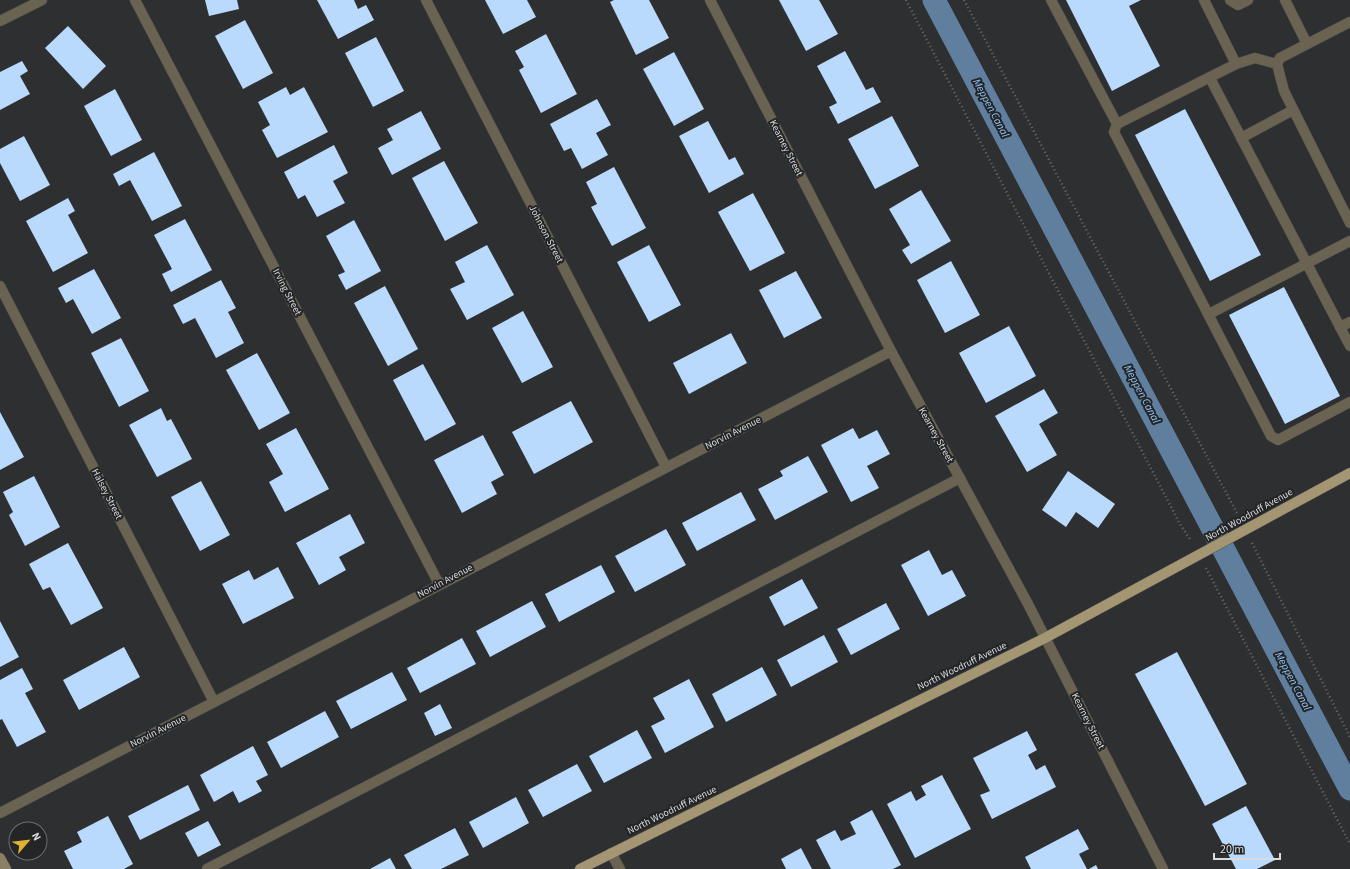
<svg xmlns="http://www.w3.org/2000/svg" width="1350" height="869" font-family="'Source Sans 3',sans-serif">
  <rect width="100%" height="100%" fill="#2d2f31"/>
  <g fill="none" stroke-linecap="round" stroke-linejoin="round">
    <polyline stroke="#607f9f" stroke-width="23" points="934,0 1350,789"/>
  </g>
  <g fill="#b9dafd">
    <polygon points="205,0 237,0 239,9 209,16"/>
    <polygon points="317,0 354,0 358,9 366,5 374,20 338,39"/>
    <polygon points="485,0 527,0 536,17 503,34"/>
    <polygon points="614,0 649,0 669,38 636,55 610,2"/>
    <polygon points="779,0 819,0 838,34 806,51"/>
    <polygon points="1066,0 1141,0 1129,6 1160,66 1112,91"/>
    <polygon points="245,20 273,73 243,89 215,36"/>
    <polygon points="68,26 106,66 83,89 45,48"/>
    <polygon points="546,34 577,94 541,113 519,70 524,67 515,51"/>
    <polygon points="376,37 404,91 373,107 345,53"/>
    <polygon points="845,51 866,90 873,87 881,102 838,124 829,107 837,103 817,66"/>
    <polygon points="674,52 704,109 674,126 643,69"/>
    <polygon points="22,61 28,71 20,76 30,94 0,110 0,72"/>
    <polygon points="286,87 290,95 304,87 328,132 277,158 262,130 270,125 258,102"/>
    <polygon points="115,89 142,140 111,156 84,106"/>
    <polygon points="597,99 611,125 596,133 608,155 582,169 571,148 564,151 550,124"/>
    <polygon points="1185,109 1261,255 1210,281 1135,135"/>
    <polygon points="421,111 441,149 392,175 378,148 393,140 387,129"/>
    <polygon points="892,116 919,166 875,189 848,139"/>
    <polygon points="708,121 729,160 735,157 744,174 709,193 679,136"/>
    <polygon points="24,136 50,185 20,201 0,163 0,149"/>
    <polygon points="334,145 348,173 333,181 345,203 317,217 305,195 298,199 284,172"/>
    <polygon points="154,152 182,206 152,221 130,180 119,186 113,174"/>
    <polygon points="444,161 478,223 445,241 412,178"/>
    <polygon points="614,167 646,228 612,246 591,207 597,204 586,182"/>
    <polygon points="921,190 951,241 911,264 902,250 910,245 889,209"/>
    <polygon points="753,193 785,253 750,271 718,212"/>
    <polygon points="68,198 75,211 68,215 88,253 53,272 26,221"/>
    <polygon points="185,219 212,270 171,292 162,274 172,269 154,235"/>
    <polygon points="354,220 381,271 346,290 338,275 345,272 326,236"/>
    <polygon points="487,245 514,295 467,320 450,289 465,282 455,262"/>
    <polygon points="649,245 681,305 649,322 617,262"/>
    <polygon points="951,261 980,315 945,333 917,280"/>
    <polygon points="94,269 121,318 92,334 73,299 66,303 58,288"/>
    <polygon points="796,271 822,318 784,338 759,290"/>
    <polygon points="221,280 236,308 228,312 244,343 216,358 195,318 183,324 173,305"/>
    <polygon points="385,286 418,349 388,366 354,303"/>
    <polygon points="1284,287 1340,396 1285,424 1229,315"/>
    <polygon points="523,311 553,367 522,383 492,328"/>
    <polygon points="1009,326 1036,376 986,403 959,353"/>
    <polygon points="731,333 747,363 689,394 673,363"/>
    <polygon points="121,338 149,391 119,407 91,353"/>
    <polygon points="257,353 290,413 259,430 226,370"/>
    <polygon points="423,364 456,424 425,441 393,380"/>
    <polygon points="1044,389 1058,413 1039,424 1057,455 1027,472 995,416"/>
    <polygon points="571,401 593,442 534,474 512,432"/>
    <polygon points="161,408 167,421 171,419 192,459 157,477 129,425"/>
    <polygon points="0,412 24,457 0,470"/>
    <polygon points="296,428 329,489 285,512 269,482 283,474 266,444"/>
    <polygon points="853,428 859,439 877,430 890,454 867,466 879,488 851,502 821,445"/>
    <polygon points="483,435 504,475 491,482 497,494 462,513 434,460"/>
    <polygon points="808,456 828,492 775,520 758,489 783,476 780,471"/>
    <polygon points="1068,471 1115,504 1098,528 1076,512 1066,527 1042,510"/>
    <polygon points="34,476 60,527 25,546 9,515 13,512 3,492"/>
    <polygon points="201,481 230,535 200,551 171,497"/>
    <polygon points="741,492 756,520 697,551 682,523"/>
    <polygon points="350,514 365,543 339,557 346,570 319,585 296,543"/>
    <polygon points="666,529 686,565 635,592 615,556"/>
    <polygon points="68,543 103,608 71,625 50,587 43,590 29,564"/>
    <polygon points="929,550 942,575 952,570 966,596 928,616 901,565"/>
    <polygon points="601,565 615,592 559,622 545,594"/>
    <polygon points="278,567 294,598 243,624 222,584 249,570 254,580"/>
    <polygon points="802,579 818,608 784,626 769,597"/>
    <polygon points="532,601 546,627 490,657 476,631"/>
    <polygon points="886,603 900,629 851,655 837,629"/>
    <polygon points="0,621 19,657 0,667"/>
    <polygon points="824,635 838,662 791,687 777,660"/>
    <polygon points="462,638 476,664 420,693 407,668"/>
    <polygon points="124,647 140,677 79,710 63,680"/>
    <polygon points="1177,652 1247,784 1205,806 1135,674"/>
    <polygon points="762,667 777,695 726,722 712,694"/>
    <polygon points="22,668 33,689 25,693 46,732 17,747 2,719 0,720 0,680"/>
    <polygon points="392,672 407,700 351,729 336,701"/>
    <polygon points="689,679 714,727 665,753 651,726 665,719 653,698"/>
    <polygon points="440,704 452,728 435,736 424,713"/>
    <polygon points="325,711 339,737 281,768 267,742"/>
    <polygon points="637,730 652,758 604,783 589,756"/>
    <polygon points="1027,731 1037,750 1028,755 1036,770 1045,765 1056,787 992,819 980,795 990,791 973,758"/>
    <polygon points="253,746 268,775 256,781 262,791 239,803 233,791 214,802 200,775"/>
    <polygon points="577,764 592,791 543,817 528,790"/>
    <polygon points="942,775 971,829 915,858 887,804 911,791 916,801 926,795 921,786"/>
    <polygon points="188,785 200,810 140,840 128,816"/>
    <polygon points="516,797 529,823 483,848 469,822"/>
    <polygon points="1246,806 1275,860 1257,869 1236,869 1212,824"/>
    <polygon points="872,810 901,865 893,869 831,869 816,840 835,830 841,841 856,834 850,822"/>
    <polygon points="108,816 133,864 124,869 73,869 64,851 82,842 77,832"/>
    <polygon points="208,821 221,845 198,857 185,833"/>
    <polygon points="455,828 469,855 441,869 412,869 404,855"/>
    <polygon points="1078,829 1089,849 1079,854 1087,869 1031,869 1025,857"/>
    <polygon points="801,848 812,869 786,869 781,859"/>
    <polygon points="390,858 396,869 370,869"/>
    <polygon points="1096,865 1098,869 1089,869"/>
  </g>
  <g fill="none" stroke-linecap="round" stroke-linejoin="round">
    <defs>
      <g id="lane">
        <polyline points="1051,0 1117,124"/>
        <polyline points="1204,0 1236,64"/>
        <polyline points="1230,0 1238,5 1248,0"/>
        <polyline points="1285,0 1307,44"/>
        <polyline points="1277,64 1255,58 1236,64 1117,124 1114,132 1271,436 1278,440 1350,402"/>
        <polyline points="1210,78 1340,327"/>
        <polyline points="1241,138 1293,110"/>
        <polyline points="1209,314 1350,241"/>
        <polyline points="1350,322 1340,327 1350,346"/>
        <polyline points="611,853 620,869"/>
        <polyline points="207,869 960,478"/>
      </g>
      <g id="street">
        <polyline points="135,0 439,584"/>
        <polyline points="426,0 666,467"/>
        <polyline points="710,0 891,351 1028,604 1163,869"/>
        <polyline points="0,21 42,0"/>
        <polyline points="1350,22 1280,58 1277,64 1284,91 1350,223"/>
        <polyline points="0,286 214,702"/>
        <polyline points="0,813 891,351"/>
      </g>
      <polyline id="secondary" points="0,858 6,869"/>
      <polyline id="primary" points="580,869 1045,638 1350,473"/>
    </defs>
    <use href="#lane" stroke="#494b4d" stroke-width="11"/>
    <use href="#street" stroke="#494b4d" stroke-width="11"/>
    <use href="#secondary" stroke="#494b4d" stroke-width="11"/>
    <use href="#primary" stroke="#494b4d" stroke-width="11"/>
    <g stroke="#6a6c6e" stroke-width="2.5" stroke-dasharray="1 3" stroke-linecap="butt">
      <polyline points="906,0 1180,524 1191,541"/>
      <polyline points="964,0 1238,515"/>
      <polyline points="1252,543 1350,737"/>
      <polyline points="1206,568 1350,844"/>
    </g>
    <use href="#lane" stroke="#6a6352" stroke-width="10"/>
    <use href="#street" stroke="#6a6352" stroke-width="10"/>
    <use href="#secondary" stroke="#8b8065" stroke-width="10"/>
    <use href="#primary" stroke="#a49673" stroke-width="10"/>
  </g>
  <g text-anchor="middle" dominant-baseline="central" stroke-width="4" stroke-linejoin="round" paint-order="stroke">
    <g font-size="10" fill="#dadbdd" stroke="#232527">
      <text transform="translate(786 148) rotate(63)">Kearney Street</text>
      <text transform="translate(546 234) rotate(63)">Johnson Street</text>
      <text transform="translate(287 292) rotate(63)">Irving Street</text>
      <text transform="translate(733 433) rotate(-27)">Norvin Avenue</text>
      <text transform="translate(936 435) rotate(61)">Kearney Street</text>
      <text transform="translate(107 494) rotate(63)">Halsey Street</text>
      <text transform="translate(1249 515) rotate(-29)">North Woodruff Avenue</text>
      <text transform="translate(445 581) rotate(-28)">Norvin Avenue</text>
      <text transform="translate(962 666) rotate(-26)">North Woodruff Avenue</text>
      <text transform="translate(1088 721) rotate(63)">Kearney Street</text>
      <text transform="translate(158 731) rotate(-27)">Norvin Avenue</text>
      <text transform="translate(672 810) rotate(-26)">North Woodruff Avenue</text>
    </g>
    <g font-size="11" font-style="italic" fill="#92c3f7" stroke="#232527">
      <text transform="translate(991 108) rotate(62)">Meppen Canal</text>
      <text transform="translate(1142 394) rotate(62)">Meppen Canal</text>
      <text transform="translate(1293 681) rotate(62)">Meppen Canal</text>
    </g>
  </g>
  <g transform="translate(28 841) rotate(62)"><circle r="19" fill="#232527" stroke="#6c6e70"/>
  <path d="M0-3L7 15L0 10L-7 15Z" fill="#deb133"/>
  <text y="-6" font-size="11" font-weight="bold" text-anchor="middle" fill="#dadbdd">N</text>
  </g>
  <path d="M1214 853v6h66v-6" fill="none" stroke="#dadbdd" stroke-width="2"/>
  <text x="1220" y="853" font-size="12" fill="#dadbdd" stroke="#232527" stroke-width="3" paint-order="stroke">20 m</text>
</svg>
